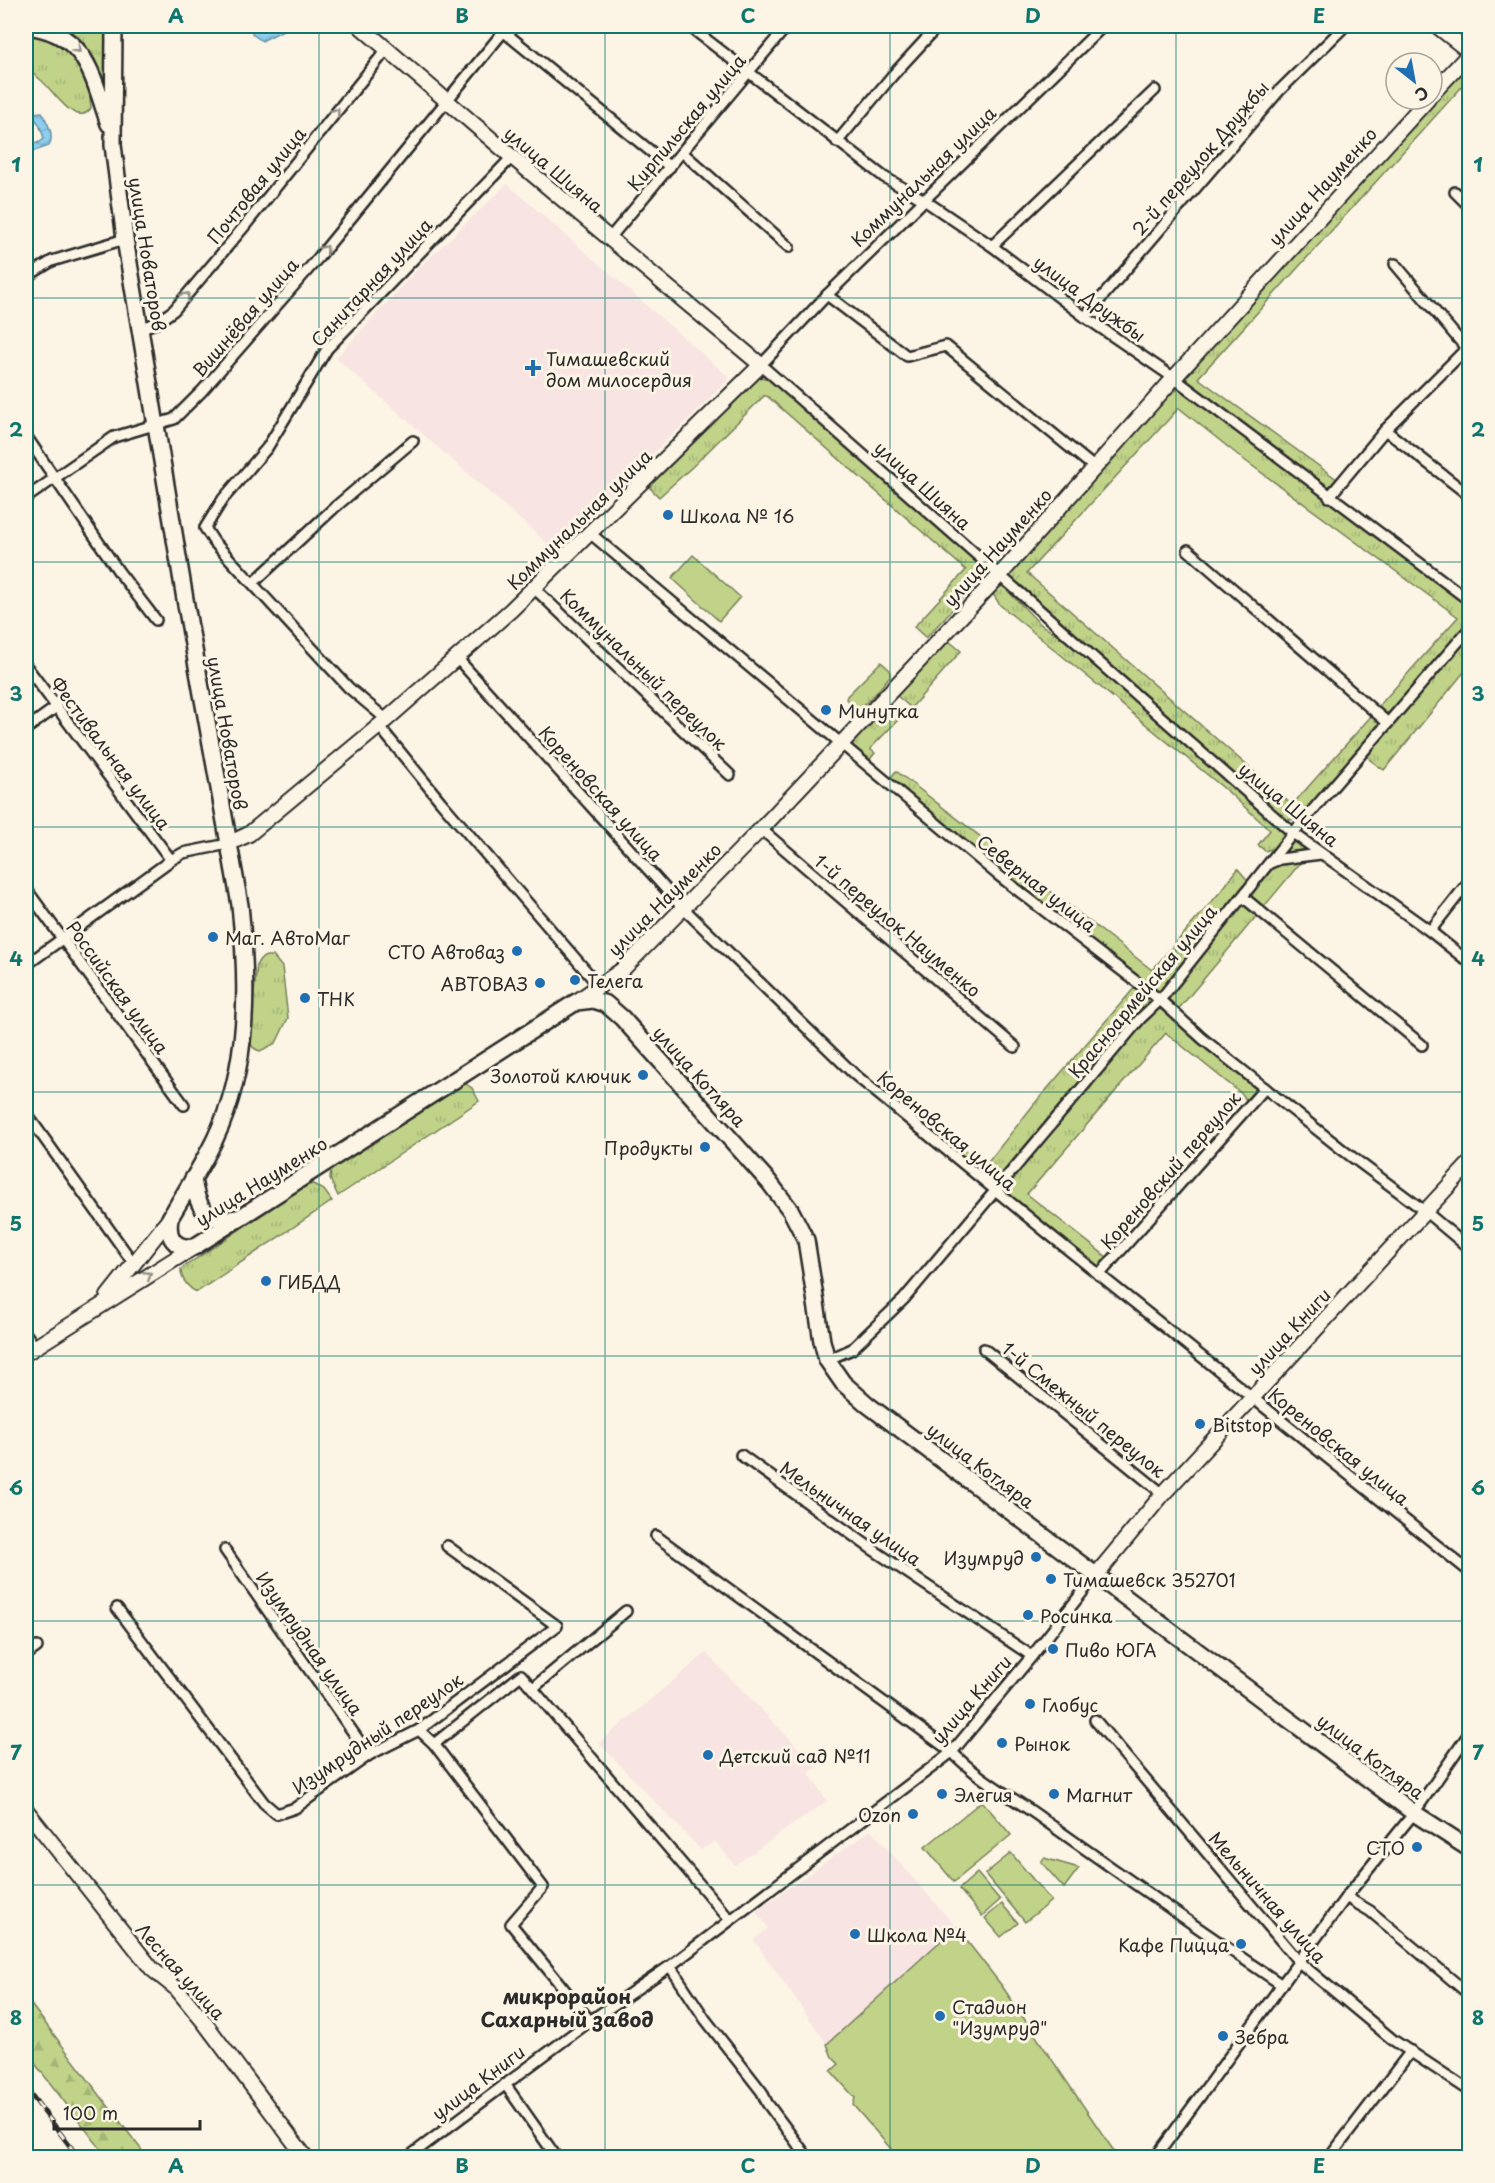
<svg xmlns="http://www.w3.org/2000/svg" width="1495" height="2183" font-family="'Playpen Sans',sans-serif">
  <defs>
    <pattern id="grass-tufts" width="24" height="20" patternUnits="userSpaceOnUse" patternTransform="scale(1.5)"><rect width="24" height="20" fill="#c0d389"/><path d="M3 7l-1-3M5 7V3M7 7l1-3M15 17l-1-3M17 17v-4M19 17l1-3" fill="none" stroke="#a5b576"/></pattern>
    <pattern id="forest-firs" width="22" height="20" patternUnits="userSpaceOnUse" patternTransform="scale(1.5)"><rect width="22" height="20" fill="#c0d389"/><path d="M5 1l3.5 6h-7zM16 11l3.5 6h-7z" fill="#a5b576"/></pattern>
    <pattern id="water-waves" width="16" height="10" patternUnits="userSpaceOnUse" patternTransform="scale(1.5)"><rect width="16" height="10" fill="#8dceee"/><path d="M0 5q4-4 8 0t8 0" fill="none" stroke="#7ab1cc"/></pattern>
  </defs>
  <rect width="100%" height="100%" fill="#fcf5e5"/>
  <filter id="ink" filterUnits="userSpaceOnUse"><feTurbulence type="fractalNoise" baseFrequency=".0167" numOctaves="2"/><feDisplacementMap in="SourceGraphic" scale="12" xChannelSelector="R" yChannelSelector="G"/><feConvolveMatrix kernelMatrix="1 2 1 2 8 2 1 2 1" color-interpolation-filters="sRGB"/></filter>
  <g filter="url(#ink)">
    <g fill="#f8e4e2">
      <polygon points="507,184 730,378 555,550 336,358 416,271"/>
      <polygon points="706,1653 817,1767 809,1773 827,1801 735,1865 715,1841 701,1850 599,1743"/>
      <polygon points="871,1830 956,1927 827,2044 754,1940 768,1928 756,1911"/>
    </g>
    <g fill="url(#grass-tufts)" stroke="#767f5a" stroke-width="1.5">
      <path d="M62,26H105V90C97,60 90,42 62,26Z"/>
      <path d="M38,33L71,48L88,77L91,108C77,129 54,92 44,83C38,77 32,73 26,67C26,53 24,41 38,33Z"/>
      <polygon points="1466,66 1469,66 1469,79 1198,378 1338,480 1332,485 1324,487 1187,383 1187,374 1347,194"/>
      <polygon points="760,377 770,379 984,569 982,577 926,638 914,627 966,570 767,396 764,396 692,467 659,497 649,487"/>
      <path d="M1179,389L1469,606V622L1395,709C1387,715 1384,713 1377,708L1458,617L1243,459L1179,408L1027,573L1292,805L1373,714L1381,722L1379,727L1300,819L1287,820L1007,581L1006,570L1167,395Z"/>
      <polygon points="999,585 1005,588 1040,624 1078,649 1282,827 1284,838 1278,847 1265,851 1258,845 1270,830 1226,790 1000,605 991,591"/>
      <polygon points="1469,633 1469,666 1384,770 1370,760 1368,756"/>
      <polygon points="943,636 961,651 911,708 895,694"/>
      <path d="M881,662L890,670V676C881,686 869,706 855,707L846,699L847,696Z"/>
      <polygon points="884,707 898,720 870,749 875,753 867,763 850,749 849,741"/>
      <polygon points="896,771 1152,970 1221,891 1238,869 1249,882 1162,991 1157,992 888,781"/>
      <polygon points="1295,839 1297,840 1309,852 1286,855 1284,851"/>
      <polygon points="1283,861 1302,861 1262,909 1248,897 1272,866"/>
      <path d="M1244,903L1259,913L1176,1012C1171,1006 1167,1001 1170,993Z"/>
      <path d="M266,956H273L282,967L288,1018L276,1043L260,1051C250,1048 249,1042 250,1032L257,964L260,959Z"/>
      <polygon points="1136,986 1146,993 1148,1003 1024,1152 1002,1176 991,1181 914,1119 917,1113 985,1166 1035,1103"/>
      <polygon points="1159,1009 1165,1011 1258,1089 1245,1106 1246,1100 1243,1095 1166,1033 1027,1194 1108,1258 1102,1266 1096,1267 1004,1193 1003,1187 1154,1010"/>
      <polygon points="466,1084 472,1088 479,1101 338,1196 330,1179 331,1169 459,1085"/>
      <path d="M313,1184L324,1190L332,1201L197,1292C189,1289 180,1278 181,1269L303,1187Z"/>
    </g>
    <polygon fill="url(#forest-firs)" stroke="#767f5a" stroke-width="1.5" points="26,1998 147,2157 107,2157 26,2052"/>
    <g fill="#c0d389" stroke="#767f5a" stroke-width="1.5">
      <polygon points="693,555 740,597 719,621 672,578"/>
      <polygon points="982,1801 1011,1835 954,1882 925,1847"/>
      <polygon points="1011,1853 1051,1901 1025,1922 985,1874"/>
      <polygon points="1044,1858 1079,1868 1064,1888 1041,1862"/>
      <polygon points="977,1873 1000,1900 982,1916 959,1889"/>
      <polygon points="1002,1904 1018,1923 1001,1937 985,1918"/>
      <polygon points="956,1927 1002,1986 1118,2157 898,2157 853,2105 855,2098 831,2071 839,2064 832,2057 827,2044"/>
    </g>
    <g fill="url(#water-waves)" stroke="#668da0" stroke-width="1.5">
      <polygon points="256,26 291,26 262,41 252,34 253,27"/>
      <path d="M42,112C47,123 55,134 49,146L26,154V146L40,142L44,138L39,124L32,115L33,113Z"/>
    </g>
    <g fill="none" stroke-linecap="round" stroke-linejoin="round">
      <defs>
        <g id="street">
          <polyline points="689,26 884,177 924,200 992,246 1085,317 1174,378 1470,601"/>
          <polyline points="1103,26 827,295 761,365 1293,833 1430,931 1470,963"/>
          <polyline points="503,31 670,167"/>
          <polyline points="837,142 892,76 938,26"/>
          <polyline points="682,152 789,247"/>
          <polyline points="1455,192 1470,207"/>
          <polyline points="609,239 787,26"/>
          <polyline points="992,246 1155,90"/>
          <polyline points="1395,264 1466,348"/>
          <polyline points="26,277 52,261 125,239"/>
          <polyline points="827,295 907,356 946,346 1095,468"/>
          <polyline points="1085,317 1279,91 1345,26"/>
          <polyline points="139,329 156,323 174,310 243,228 387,49"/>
          <polyline points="1460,355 1470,364"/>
          <polyline points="1385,430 1466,493"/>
          <polyline points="26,436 119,572 156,620"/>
          <polyline points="1329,497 1385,430 1470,345"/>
          <polyline points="26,498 114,437 174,419 202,391 319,257 508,26"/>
          <polyline points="591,534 998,875 1160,1000 1203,1039 1344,1151 1426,1212 1470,1249"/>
          <polyline points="1188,550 1388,723"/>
          <polyline points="253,583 334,508 413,441"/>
          <polyline points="534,588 730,775"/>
          <polyline points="456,657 682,907 854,1074 1050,1235 1470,1572"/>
          <polyline points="26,666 171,860"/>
          <polyline points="386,719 349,688 214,542 205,528 223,499 267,448 327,349 512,157"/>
          <polyline points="379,726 441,802 599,986"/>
          <polyline points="26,729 55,708"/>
          <polyline points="761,829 1015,1047"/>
          <polyline points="1270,863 1280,859 1321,854"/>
          <polyline points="26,889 184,1105"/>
          <polyline points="1243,897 1422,1045"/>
          <polyline points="1430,931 1470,880"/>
          <polyline points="26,965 171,860 183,853 228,844"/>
          <polyline points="26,1113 134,1264"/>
          <polyline points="1099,1275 1265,1088"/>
          <polyline points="26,1334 35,1347"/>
          <polyline points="984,1349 1163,1494"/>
          <polyline points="827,1360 852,1349 904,1299 1140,1019 1160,1000 1293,833 1470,628"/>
          <polyline points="741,1455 872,1549 1032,1656"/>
          <path d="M656,1536L952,1752C979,1780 1013,1797 1044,1820C1123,1876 1202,1931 1282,1985"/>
          <polyline points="225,1550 369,1755"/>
          <polyline points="117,1608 264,1803 277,1814 295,1808 369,1755 419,1730 557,1626 447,1546"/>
          <polyline points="26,1655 37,1647"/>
          <polyline points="533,1688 626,1611"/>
          <polyline points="1095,1720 1299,1962 1393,2040 1470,2091"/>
          <polyline points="419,1730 434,1744 543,1887 511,1924 590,2021"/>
          <polyline points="434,1744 521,1675 730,1920"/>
          <polyline points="1346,1897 1370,1911 1470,1995"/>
          <polyline points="670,1966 705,2019 762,2092 767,2103 808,2158"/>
          <polyline points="505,2084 557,2158"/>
          <polyline points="407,2158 590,2021 670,1966 952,1752 1032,1656 1096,1575"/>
          <polyline points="1155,2158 1346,1897 1414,1813 1470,1732"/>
          <polyline points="1329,2158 1411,2051"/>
        </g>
        <g id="secondary">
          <polyline points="1437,26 1470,52"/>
          <polyline points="1432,94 1470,53"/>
          <polyline points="228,844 249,834 379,726 511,610 761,365 512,157 360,26"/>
          <polyline points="576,1002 622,970 761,829 999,576 1174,378 1428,99"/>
          <polyline points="108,1296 170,1218"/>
          <polyline points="26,1353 194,1247"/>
          <polyline points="1096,1575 1163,1494 1470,1163"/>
          <polyline points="26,1810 152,1969 177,1989 204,2022 306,2158"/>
        </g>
        <g id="primary">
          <path d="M26,26C86,32 92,75 109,124"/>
          <path d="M114,26L113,145L125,239L186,605L240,905C248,983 250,1066 215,1139C202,1166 185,1192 170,1218C167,1236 173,1249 194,1247L576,1002L593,1000L606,1004L622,1018L769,1182L791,1211L806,1240L822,1341L827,1360L843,1383L868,1405L1414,1813L1470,1849"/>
          <path d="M193,1179C197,1206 205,1224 236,1218"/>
        </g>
      </defs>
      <use href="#street" stroke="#2b2b2b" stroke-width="14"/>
      <use href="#secondary" stroke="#2b2b2b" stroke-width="18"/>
      <use href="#primary" stroke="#2b2b2b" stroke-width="20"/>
      <use href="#street" stroke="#fcf5e5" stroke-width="9"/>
      <use href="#secondary" stroke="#fcf5e5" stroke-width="14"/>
      <use href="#primary" stroke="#fcf5e5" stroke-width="15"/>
      <defs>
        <polyline id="rail" points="26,2088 79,2158"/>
      </defs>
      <use href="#rail" stroke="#2b2b2b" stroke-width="5"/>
      <use href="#rail" stroke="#fcf5e5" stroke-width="3" stroke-dasharray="9" stroke-linecap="butt"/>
    </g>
    <defs><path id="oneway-chevron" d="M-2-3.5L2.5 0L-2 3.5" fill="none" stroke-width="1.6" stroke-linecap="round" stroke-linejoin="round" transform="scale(1.5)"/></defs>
    <g stroke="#949088">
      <use href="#oneway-chevron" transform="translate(77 49) rotate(46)"/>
      <use href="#oneway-chevron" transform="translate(336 112) rotate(-51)"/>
      <use href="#oneway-chevron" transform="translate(325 249) rotate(-51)"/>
      <use href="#oneway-chevron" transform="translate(186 296) rotate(-50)"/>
      <use href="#oneway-chevron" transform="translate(148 1275) rotate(-32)"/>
    </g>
  </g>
  <path fill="none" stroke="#0f766e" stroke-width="1.5" stroke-opacity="0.55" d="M319,26V2158M605,26V2158M890,26V2158M1176,26V2158M26,298H1470M26,562H1470M26,827H1470M26,1092H1470M26,1356H1470M26,1621H1470M26,1885H1470"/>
  <g fill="#1f6fb2" stroke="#fcf5e5" stroke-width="2">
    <path d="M530 359h6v6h6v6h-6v6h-6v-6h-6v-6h6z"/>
    <circle cx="668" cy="515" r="6"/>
    <circle cx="826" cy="710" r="6"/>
    <circle cx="213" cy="937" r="6"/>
    <circle cx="517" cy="951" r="6"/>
    <circle cx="575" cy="980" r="6"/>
    <circle cx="540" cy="983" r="6"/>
    <circle cx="305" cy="998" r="6"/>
    <circle cx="643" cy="1075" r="6"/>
    <circle cx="705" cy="1147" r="6"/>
    <circle cx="266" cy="1281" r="6"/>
    <circle cx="1200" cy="1424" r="6"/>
    <circle cx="1036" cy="1557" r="6"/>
    <circle cx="1051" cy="1579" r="6"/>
    <circle cx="1028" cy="1615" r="6"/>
    <circle cx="1053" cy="1649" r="6"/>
    <circle cx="1030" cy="1704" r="6"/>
    <circle cx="1002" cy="1743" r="6"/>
    <circle cx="708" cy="1755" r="6"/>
    <circle cx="942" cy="1794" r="6"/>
    <circle cx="1054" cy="1794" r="6"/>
    <circle cx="913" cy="1814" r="6"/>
    <circle cx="1417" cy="1847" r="6"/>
    <circle cx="855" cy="1934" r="6"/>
    <circle cx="1241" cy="1944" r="6"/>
    <circle cx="940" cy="2016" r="6"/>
    <circle cx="1223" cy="2036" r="6"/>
  </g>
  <g text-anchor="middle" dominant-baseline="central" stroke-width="6" stroke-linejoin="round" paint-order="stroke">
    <g font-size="18" fill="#2b2b2b" stroke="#fcf5e5">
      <text transform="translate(686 122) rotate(-50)">Кирпильская улица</text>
      <text transform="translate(1200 158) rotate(-49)">2-й переулок Дружбы</text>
      <text transform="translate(554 169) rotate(40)">улица Шияна</text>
      <text transform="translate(923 176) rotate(-44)">Коммунальная улица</text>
      <text transform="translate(256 185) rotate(-51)">Почтовая улица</text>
      <text transform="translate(1322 186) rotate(-48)">улица Науменко</text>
      <text transform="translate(148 254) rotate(81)">улица Новаторов</text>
      <text transform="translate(371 282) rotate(-47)">Санитарная улица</text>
      <text transform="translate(1090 298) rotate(36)">улица Дружбы</text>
      <text transform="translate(245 317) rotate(-49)">Вишнёвая улица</text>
      <text transform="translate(923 485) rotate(42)">улица Шияна</text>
      <text transform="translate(579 519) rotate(-44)">Коммунальная улица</text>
      <text transform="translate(997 547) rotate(-48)">улица Науменко</text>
      <text transform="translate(644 669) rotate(44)">Коммунальный переулок</text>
      <text transform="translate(228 733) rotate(80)">улица Новаторов</text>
      <text transform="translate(111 753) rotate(53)">Фестивальная улица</text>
      <text transform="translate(601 793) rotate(48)">Кореновская улица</text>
      <text transform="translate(1289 804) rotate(39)">улица Шияна</text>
      <text transform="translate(1037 883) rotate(38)">Северная улица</text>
      <text transform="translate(664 899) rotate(-45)">улица Науменко</text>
      <text transform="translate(898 925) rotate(40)">1-й переулок Науменко</text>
      <text transform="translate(118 987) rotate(54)">Российская улица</text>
      <text transform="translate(1142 991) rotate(-50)">Красноармейская улица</text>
      <text transform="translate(700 1076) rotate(48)">улица Котляра</text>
      <text transform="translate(947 1130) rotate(40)">Кореновская улица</text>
      <text transform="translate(1170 1170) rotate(-49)">Кореновский переулок</text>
      <text transform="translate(261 1181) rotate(-32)">улица Науменко</text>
      <text transform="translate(1289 1331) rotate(-47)">улица Книги</text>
      <text transform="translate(1084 1409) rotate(39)">1-й Смежный переулок</text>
      <text transform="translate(1339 1446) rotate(39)">Кореновская улица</text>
      <text transform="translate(981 1465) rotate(37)">улица Котляра</text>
      <text transform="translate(851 1513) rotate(35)">Мельничная улица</text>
      <text transform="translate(310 1643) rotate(55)">Изумрудная улица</text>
      <text transform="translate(971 1699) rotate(-49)">улица Книги</text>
      <text transform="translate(377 1733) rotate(-34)">Изумрудный переулок</text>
      <text transform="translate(1371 1756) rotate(37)">улица Котляра</text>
      <text transform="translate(1268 1897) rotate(49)">Мельничная улица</text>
      <text transform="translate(181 1971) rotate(48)">Лесная улица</text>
      <text transform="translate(478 2082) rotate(-37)">улица Книги</text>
    </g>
    <g font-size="18" fill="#2b2b2b" stroke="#fcf5e5" text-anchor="start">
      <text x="546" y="358">Тимашевский<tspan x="546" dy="21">дом милосердия</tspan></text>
      <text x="680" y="515">Школа № 16</text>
      <text x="838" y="710">Минутка</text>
      <text x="225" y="937">Маг. АвтоМаг</text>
      <text x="505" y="951" text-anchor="end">СТО Автоваз</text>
      <text x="587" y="980">Телега</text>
      <text x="528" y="983" text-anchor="end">АВТОВАЗ</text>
      <text x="317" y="998">ТНК</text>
      <text x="631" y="1075" text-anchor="end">Золотой ключик</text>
      <text x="693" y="1147" text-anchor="end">Продукты</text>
      <text x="278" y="1281">ГИБДД</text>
      <text x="1212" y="1424">Bitstop</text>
      <text x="1024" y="1557" text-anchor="end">Изумруд</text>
      <text x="1063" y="1579">Тимашевск 352701</text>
      <text x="1040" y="1615">Росинка</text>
      <text x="1065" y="1649">Пиво ЮГА</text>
      <text x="1042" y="1704">Глобус</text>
      <text x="1014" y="1743">Рынок</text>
      <text x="720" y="1755">Детский сад №11</text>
      <text x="954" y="1794">Элегия</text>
      <text x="1066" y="1794">Магнит</text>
      <text x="901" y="1814" text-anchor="end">Ozon</text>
      <text x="1405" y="1847" text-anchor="end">СТО</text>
      <text x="867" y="1934">Школа №4</text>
      <text x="1229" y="1944" text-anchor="end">Кафе Пицца</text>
      <text x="952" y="2006">Стадион<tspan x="952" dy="21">"Изумруд"</tspan></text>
      <text x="1235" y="2036">Зебра</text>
    </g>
    <g font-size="20" font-weight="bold" fill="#2b2b2b" stroke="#fcf5e5">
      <text x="567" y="1996">микрорайон<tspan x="567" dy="23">Сахарный завод</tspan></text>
    </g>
  </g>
  <rect width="1495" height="2183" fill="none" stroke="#fcf5e5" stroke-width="66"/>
  <g transform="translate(1414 81) rotate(149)"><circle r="28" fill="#fcf5e5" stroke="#a8a49b" stroke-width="1.5"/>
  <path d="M0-4.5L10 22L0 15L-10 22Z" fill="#1f6fb2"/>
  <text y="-9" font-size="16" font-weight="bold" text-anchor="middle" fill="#2b2b2b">С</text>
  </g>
  <path d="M54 2120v9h146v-9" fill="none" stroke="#2b2b2b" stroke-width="3"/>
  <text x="63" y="2120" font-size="18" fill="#2b2b2b" stroke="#fcf5e5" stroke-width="4.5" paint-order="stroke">100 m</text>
  <rect x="33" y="33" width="1429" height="2117" fill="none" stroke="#0f766e" stroke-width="2"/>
  <g font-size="20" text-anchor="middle" font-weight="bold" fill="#0f766e">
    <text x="176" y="23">A</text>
    <text x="462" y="23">B</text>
    <text x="748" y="23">C</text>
    <text x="1033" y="23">D</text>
    <text x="1319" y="23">E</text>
    <text x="16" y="172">1</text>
    <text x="1478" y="172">1</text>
    <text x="16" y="437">2</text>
    <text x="1478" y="437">2</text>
    <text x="16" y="701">3</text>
    <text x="1478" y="701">3</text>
    <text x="16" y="966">4</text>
    <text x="1478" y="966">4</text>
    <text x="16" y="1231">5</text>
    <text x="1478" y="1231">5</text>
    <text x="16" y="1495">6</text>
    <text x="1478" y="1495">6</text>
    <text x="16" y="1760">7</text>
    <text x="1478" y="1760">7</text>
    <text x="16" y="2025">8</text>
    <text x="1478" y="2025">8</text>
    <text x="176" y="2173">A</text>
    <text x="462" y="2173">B</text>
    <text x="748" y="2173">C</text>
    <text x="1033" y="2173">D</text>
    <text x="1319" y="2173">E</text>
  </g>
</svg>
